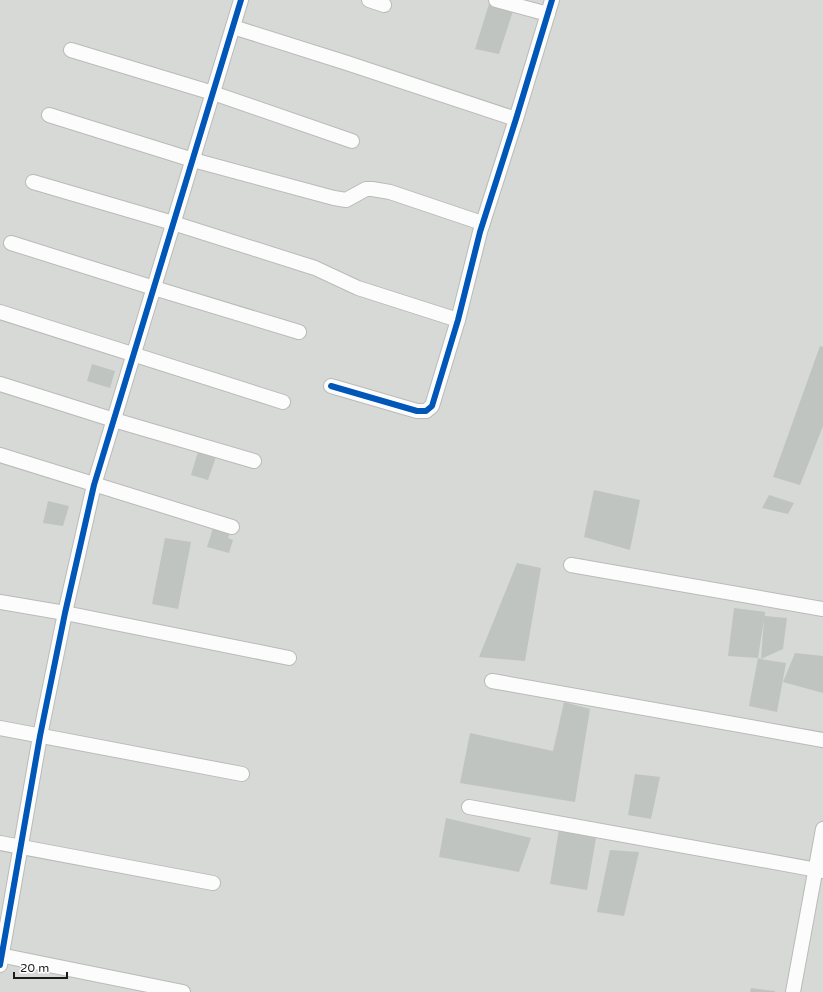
<svg xmlns="http://www.w3.org/2000/svg" width="823" height="992" font-family="'Varela Round',sans-serif">
  <rect width="100%" height="100%" fill="#e4eae4"/>
  <rect fill="#d6d9d5" x="0" y="0" width="823" height="992"/>
  <g fill="#c0c4c0">
    <polygon points="489,4 513,11 499,54 475,49"/>
    <polygon points="820,346 823,347 823,426 800,485 773,477"/>
    <polygon points="92,364 115,371 110,388 87,381"/>
    <polygon points="199,448 217,454 208,480 191,475"/>
    <polygon points="594,490 640,500 630,550 584,537"/>
    <polygon points="769,495 794,503 788,514 762,508"/>
    <polygon points="48,501 69,506 63,526 43,523"/>
    <polygon points="214,525 231,530 228,538 233,540 229,553 207,547"/>
    <polygon points="165,538 191,542 178,609 152,604"/>
    <polygon points="517,563 541,568 525,661 479,657"/>
    <polygon points="734,608 765,612 765,616 787,618 783,649 761,659 786,663 777,712 749,706 758,658 761,659 764,619 758,658 728,656"/>
    <polygon points="795,653 823,656 823,693 783,682"/>
    <polygon points="564,702 590,709 575,802 460,783 470,733 553,751"/>
    <polygon points="635,774 660,777 651,819 628,815"/>
    <polygon points="446,818 531,838 519,872 439,857"/>
    <polygon points="559,829 596,838 587,890 550,884"/>
    <polygon points="610,850 639,852 624,916 597,912"/>
    <polygon points="751,988 775,991 775,992 750,992"/>
  </g>
  <g fill="none" stroke-linecap="round" stroke-linejoin="round">
    <defs>
      <g id="minor">
        <polyline points="369,0 384,5"/>
        <polyline points="496,0 548,14"/>
        <polyline points="233,27 347,63 516,119"/>
        <polyline points="71,50 213,93 352,141"/>
        <polyline points="49,115 193,160 334,198 346,200 366,189 372,189 390,192 482,223"/>
        <polyline points="33,182 173,223 315,268 358,288 458,320"/>
        <polyline points="11,243 154,288 299,332"/>
        <polyline points="0,312 283,402"/>
        <polyline points="0,384 114,420 254,461"/>
        <polyline points="331,386 417,411 426,411 432,406 458,320 480,232 516,119 552,0"/>
        <polyline points="0,455 232,527"/>
        <polyline points="571,565 823,609"/>
        <polyline points="0,602 65,613 289,658"/>
        <polyline points="492,681 823,740"/>
        <polyline points="0,728 242,774"/>
        <polyline points="469,807 823,871"/>
        <polyline points="0,843 213,883"/>
        <polyline points="0,955 183,992"/>
        <polyline points="0,965 40,736 65,613 94,485 241,0"/>
        <polyline points="793,992 823,829"/>
      </g>
    </defs>
    <use href="#minor" stroke="#b9bbb9" stroke-width="16"/>
    <use href="#minor" stroke="#fbfcfb" stroke-width="14"/>
    <defs>
      <g id="cycleway">
        <polyline points="331,386 417,411 426,411 432,406 458,320 480,232 516,119 552,0"/>
        <polyline points="0,965 40,736 65,613 94,485 241,0"/>
      </g>
    </defs>
    <use href="#cycleway" stroke="#fff" stroke-width="8"/>
    <use href="#cycleway" stroke="#0057b8" stroke-width="6"/>
  </g>
  <path d="M14 972v6h53v-6" fill="none" stroke="#1b1b1b" stroke-width="2"/>
  <text x="20" y="972" font-size="12" fill="#1b1b1b" stroke="#ffffff" stroke-width="3" paint-order="stroke">20 m</text>
</svg>
